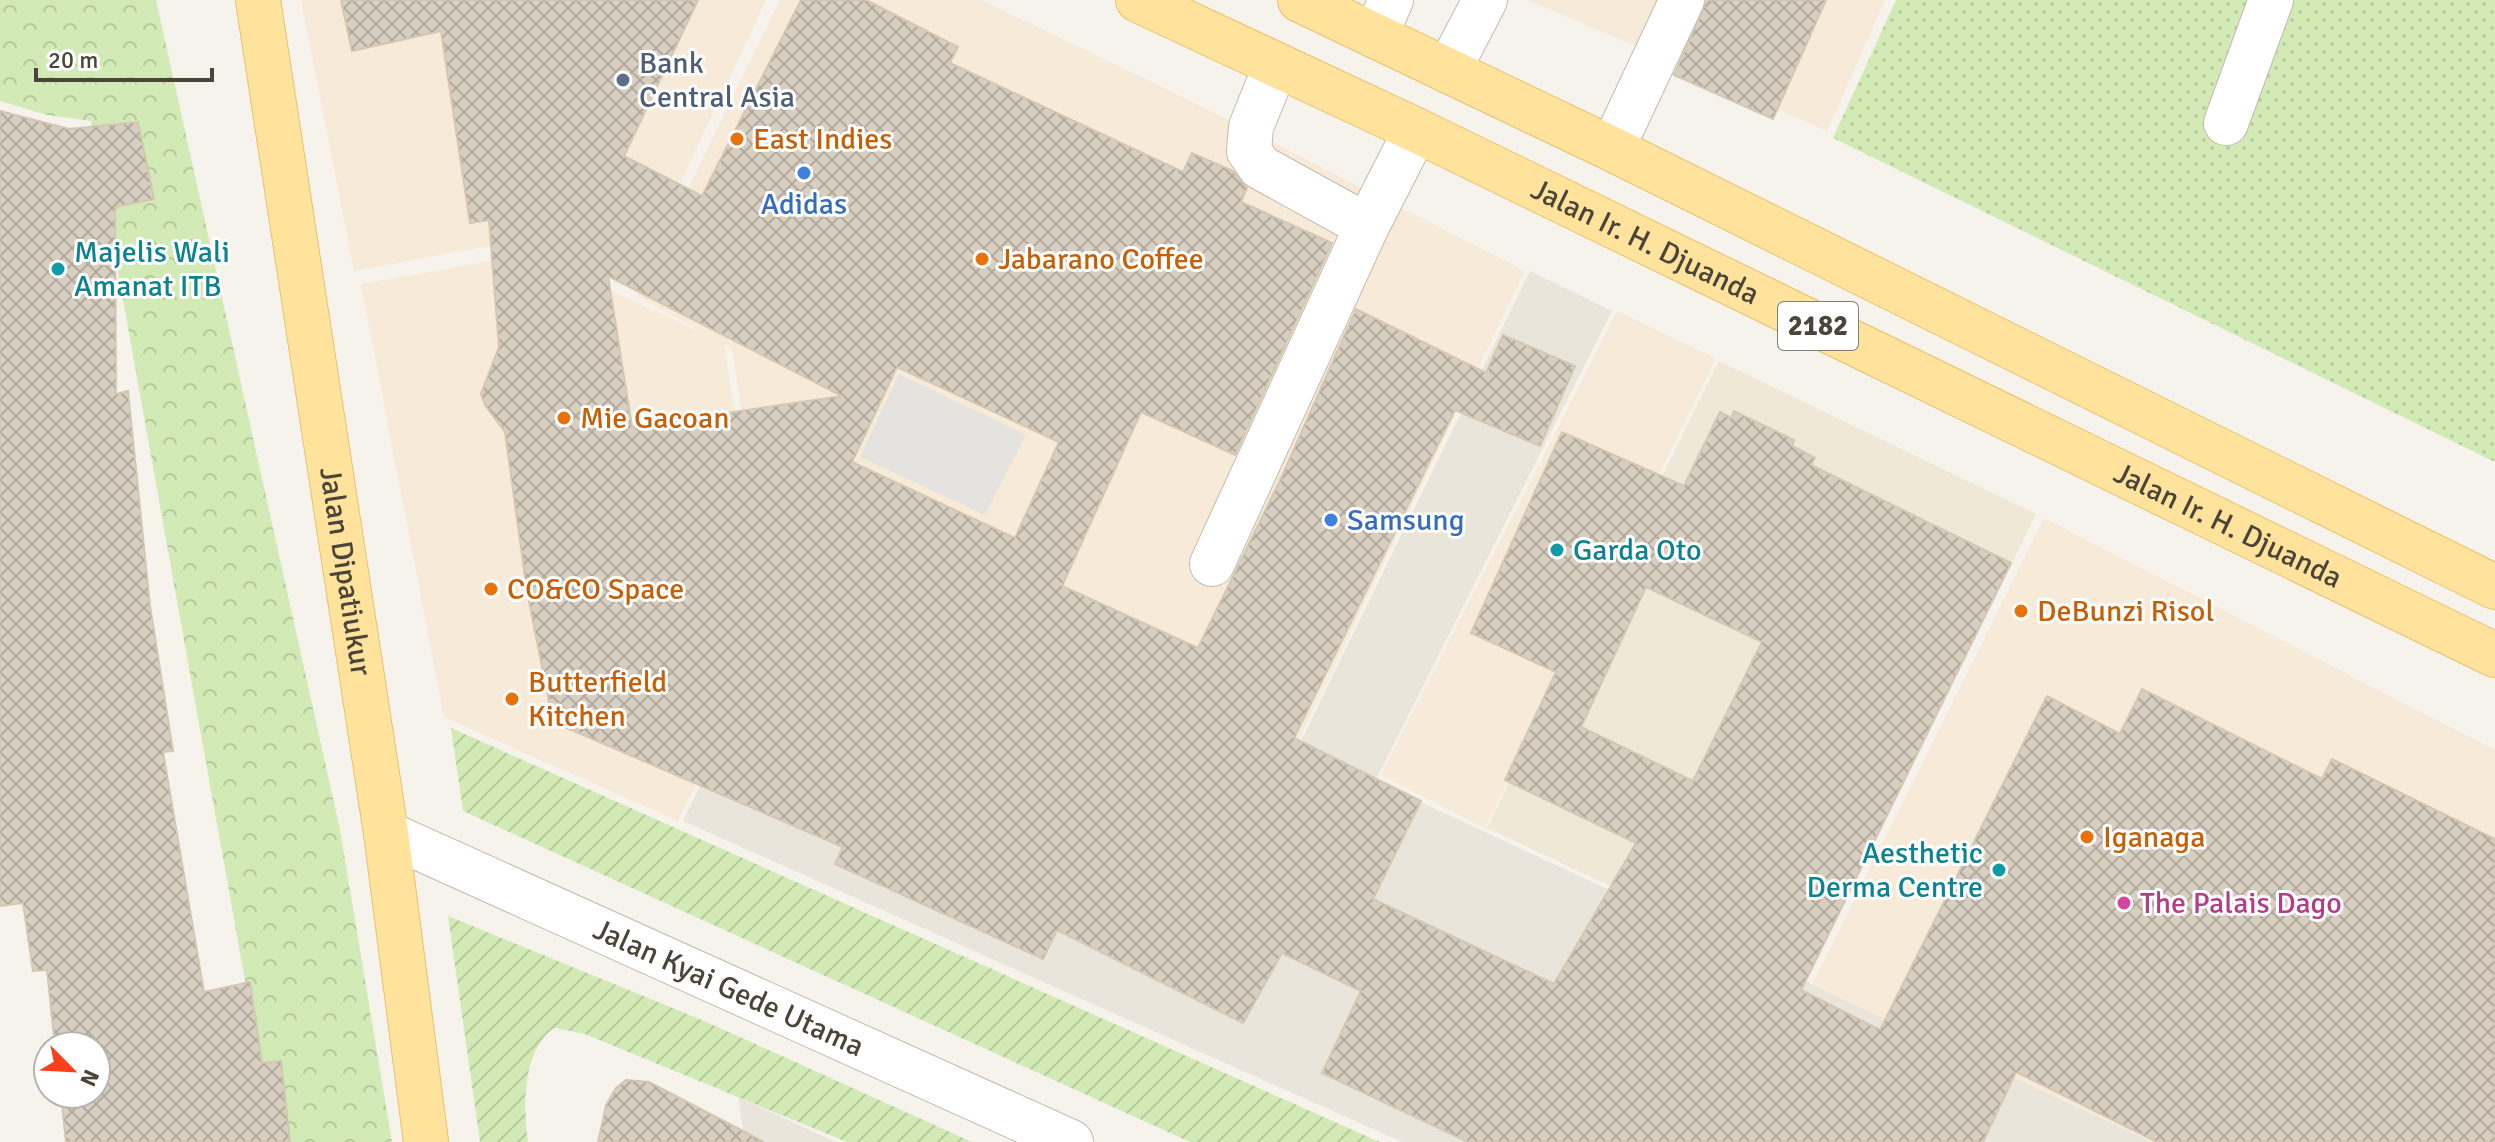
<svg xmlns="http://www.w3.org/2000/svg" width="2495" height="1142" font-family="Signika,sans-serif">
  <defs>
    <pattern id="grass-dots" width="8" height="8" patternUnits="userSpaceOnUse" patternTransform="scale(2)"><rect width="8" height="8" fill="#d2eab5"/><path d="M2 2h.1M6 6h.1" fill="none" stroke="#b6ca9c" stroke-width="1.8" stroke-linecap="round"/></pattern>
    <pattern id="forest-crowns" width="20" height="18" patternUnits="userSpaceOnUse" patternTransform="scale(2)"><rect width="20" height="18" fill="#d2eab5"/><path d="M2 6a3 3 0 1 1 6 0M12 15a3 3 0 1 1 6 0" fill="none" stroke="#b6ca9c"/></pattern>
    <pattern id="garden-furrows" width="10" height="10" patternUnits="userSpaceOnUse" patternTransform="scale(2)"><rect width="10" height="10" fill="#d2eab5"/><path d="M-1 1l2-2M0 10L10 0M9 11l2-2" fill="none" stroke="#b6ca9c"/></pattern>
    <pattern id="building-cross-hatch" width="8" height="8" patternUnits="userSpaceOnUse" patternTransform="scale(2)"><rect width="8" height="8" fill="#d8cfc1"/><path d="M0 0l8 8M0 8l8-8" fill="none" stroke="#b1aa9e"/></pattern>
  </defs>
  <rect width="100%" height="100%" fill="#f6f3ec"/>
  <g fill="#eae5da">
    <polygon points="1530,271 1612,311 1375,781 2153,1142 1402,1142 683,821 822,536 1298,747"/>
    <polygon points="738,1097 836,1142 745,1142"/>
  </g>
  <g fill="#f7ead8">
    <polygon points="301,0 766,0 634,282 537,237 354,271"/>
    <polygon points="780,0 982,0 1217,114 1525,271 1297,744 755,503 732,348 724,344 749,505 815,535 678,821 444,717 361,284 532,254 707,335 636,295"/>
    <polygon points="1528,0 1705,0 1675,63"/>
    <polygon points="1709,0 1885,0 1827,131 1677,65"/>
    <polygon points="1617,311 1716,358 1485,828 1381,775"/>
    <polygon points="2044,518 2495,750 2495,1142 2152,1142 1812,985"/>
  </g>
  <polygon fill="#efe8d6" points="1719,361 2036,514 1808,979 1487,828"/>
  <polygon fill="url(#grass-dots)" points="1896,0 2495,0 2495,462 1833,138"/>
  <polygon fill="url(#forest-crowns)" points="0,0 156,0 340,830 392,1142 274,1142 91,121 47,115 0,101"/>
  <g fill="url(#garden-furrows)">
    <polygon points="451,728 1310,1111 1380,1142 1190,1142 463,811"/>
    <path d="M448,916L709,1023L972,1142H847L585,1034L554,1028C522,1050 523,1107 528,1142H480Z"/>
  </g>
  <polygon fill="#e5e3e0" points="899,374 1026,435 985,515 860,457"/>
  <g fill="url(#building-cross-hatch)" stroke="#d3c7b4" stroke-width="2" fill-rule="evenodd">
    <path d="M341,0H698L624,156L702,196L801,0H866L958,47L950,63L1183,172L1192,153L1233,171L1247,188L1241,202L1332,243L1235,455L1141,412L1062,586L1198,648L1282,476L1356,309L1486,373L1503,335L1575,366L1540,446L1455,410L1294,738L1421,801L1373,899L1554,984L1636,843L1505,780L1556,672L1471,633L1562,432L1684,486L1720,412L1731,418L1734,411L1794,440L1792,446L1815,458L1811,465L2011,563L1801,990L1880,1030L2047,696L2120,734L2142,689L2322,779L2332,759L2495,839V1142H2157L2016,1072L1983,1142H1468L1322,1073L1361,991L1282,953L1243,1023L1057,930L1043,959L835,864L843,847L553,722L527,591L505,432L485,405L481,394L499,347L489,220L470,223L441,31L352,51ZM608,276L842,396L632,427ZM897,367L1059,442L1015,538L852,462ZM1646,587L1762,642L1693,781L1581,727Z"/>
    <polygon points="1707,0 1826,0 1773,119 1674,75"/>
    <polygon points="0,111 69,129 138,122 154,199 115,207 116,394 128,391 150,606 173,751 163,752 204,992 250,982 262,1063 281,1061 290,1142 66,1142 61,1094 96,1094 96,1046 55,1046 47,970 33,971 23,903 0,906"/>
    <polygon points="626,1080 649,1082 764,1142 598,1142 606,1105 616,1088"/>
  </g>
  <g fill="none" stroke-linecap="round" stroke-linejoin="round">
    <defs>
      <g id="minor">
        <polyline points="1375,36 1391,0"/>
        <polyline points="1276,65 1251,127 1249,151 1260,167 1367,226"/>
        <polyline points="1448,71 1485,0"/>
        <polyline points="2226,123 2271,0"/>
        <polyline points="1612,149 1682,0"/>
        <polyline points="1212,564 1367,226 1416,130"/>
        <path id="s1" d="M386,833L1071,1142"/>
      </g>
      <g id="major">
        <path id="s2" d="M258,0L386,833L426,1142"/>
        <path id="s3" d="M1138,0L1416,130L2495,655"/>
        <polyline points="1300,0 1612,149 2495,587"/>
      </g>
    </defs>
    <use href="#minor" stroke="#c2bbae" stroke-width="46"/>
    <use href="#major" stroke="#e6c16a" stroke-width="46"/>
    <use href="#minor" stroke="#fff" stroke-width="44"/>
    <use href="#major" stroke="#ffe39c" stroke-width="44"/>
  </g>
  <circle fill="#5c6f8a" stroke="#fff" stroke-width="3" cx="623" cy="80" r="8"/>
  <g fill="#e8710a" stroke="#fff" stroke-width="3">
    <circle cx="737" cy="139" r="8"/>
    <circle cx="982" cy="259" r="8"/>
    <circle cx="564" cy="418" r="8"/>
    <circle cx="491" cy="589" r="8"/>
    <circle cx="2021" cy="611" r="8"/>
    <circle cx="512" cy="699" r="8"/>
    <circle cx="2087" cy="837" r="8"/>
  </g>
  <g fill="#3f7fe0" stroke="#fff" stroke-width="3">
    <circle cx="804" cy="173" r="8"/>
    <circle cx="1331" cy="520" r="8"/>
  </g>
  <g fill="#0f9aa8" stroke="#fff" stroke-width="3">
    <circle cx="58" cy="269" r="8"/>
    <circle cx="1557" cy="550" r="8"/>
    <circle cx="1999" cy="870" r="8"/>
  </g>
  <circle fill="#d1479c" stroke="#fff" stroke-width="3" cx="2124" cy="903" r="8"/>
  <g text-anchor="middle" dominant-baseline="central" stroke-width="6" stroke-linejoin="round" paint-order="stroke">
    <rect fill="#fff" stroke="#817c74" stroke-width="2" x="1778" y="302" width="80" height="48" rx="6"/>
    <g font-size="28" font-weight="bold" fill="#4b4439">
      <text x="1818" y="326">2182</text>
    </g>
    <g font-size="30" fill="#4e5e75" stroke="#fff" text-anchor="start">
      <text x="639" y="63">Bank<tspan x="639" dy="34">Central Asia</tspan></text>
    </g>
    <g font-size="30" fill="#c56008" stroke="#fff" text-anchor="start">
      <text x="753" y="139">East Indies</text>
      <text x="998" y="259">Jabarano Coffee</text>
      <text x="580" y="418">Mie Gacoan</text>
      <text x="507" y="589">CO&amp;CO Space</text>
      <text x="2037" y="611">DeBunzi Risol</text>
      <text x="528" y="682">Butterfield<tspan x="528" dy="34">Kitchen</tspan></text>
      <text x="2103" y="837">Iganaga</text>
    </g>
    <g font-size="30" fill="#366cbe" stroke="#fff">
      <text x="804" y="204">Adidas</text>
      <text x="1347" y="520" text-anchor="start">Samsung</text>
    </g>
    <g font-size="30" fill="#4b4439" stroke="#fff">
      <text stroke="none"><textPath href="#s3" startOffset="562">Jalan Ir. H. Djuanda</textPath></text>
      <text stroke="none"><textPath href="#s3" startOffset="1210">Jalan Ir. H. Djuanda</textPath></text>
      <text stroke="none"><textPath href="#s2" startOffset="578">Jalan Dipatiukur</textPath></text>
      <text stroke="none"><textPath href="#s1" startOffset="376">Jalan Kyai Gede Utama</textPath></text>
    </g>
    <g font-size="30" fill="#0d838f" stroke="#fff" text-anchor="start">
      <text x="74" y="252">Majelis Wali<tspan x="74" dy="34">Amanat ITB</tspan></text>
      <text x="1573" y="550">Garda Oto</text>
      <text x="1983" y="853" text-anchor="end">Aesthetic<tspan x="1983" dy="34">Derma Centre</tspan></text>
    </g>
    <g font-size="30" fill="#b23c85" stroke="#fff" text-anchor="start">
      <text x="2140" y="903">The Palais Dago</text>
    </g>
  </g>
  <g transform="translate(72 1070) rotate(114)"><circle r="38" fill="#ffffff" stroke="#b7b4b0" stroke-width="2"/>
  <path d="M0-6L14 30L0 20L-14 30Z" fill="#fc3f1d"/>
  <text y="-12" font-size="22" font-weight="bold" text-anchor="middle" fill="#4b4439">N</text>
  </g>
  <path d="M36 68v12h176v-12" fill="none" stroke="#4b4439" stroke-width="4"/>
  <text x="48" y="68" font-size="24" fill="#4b4439" stroke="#ffffff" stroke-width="6" paint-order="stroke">20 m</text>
</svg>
